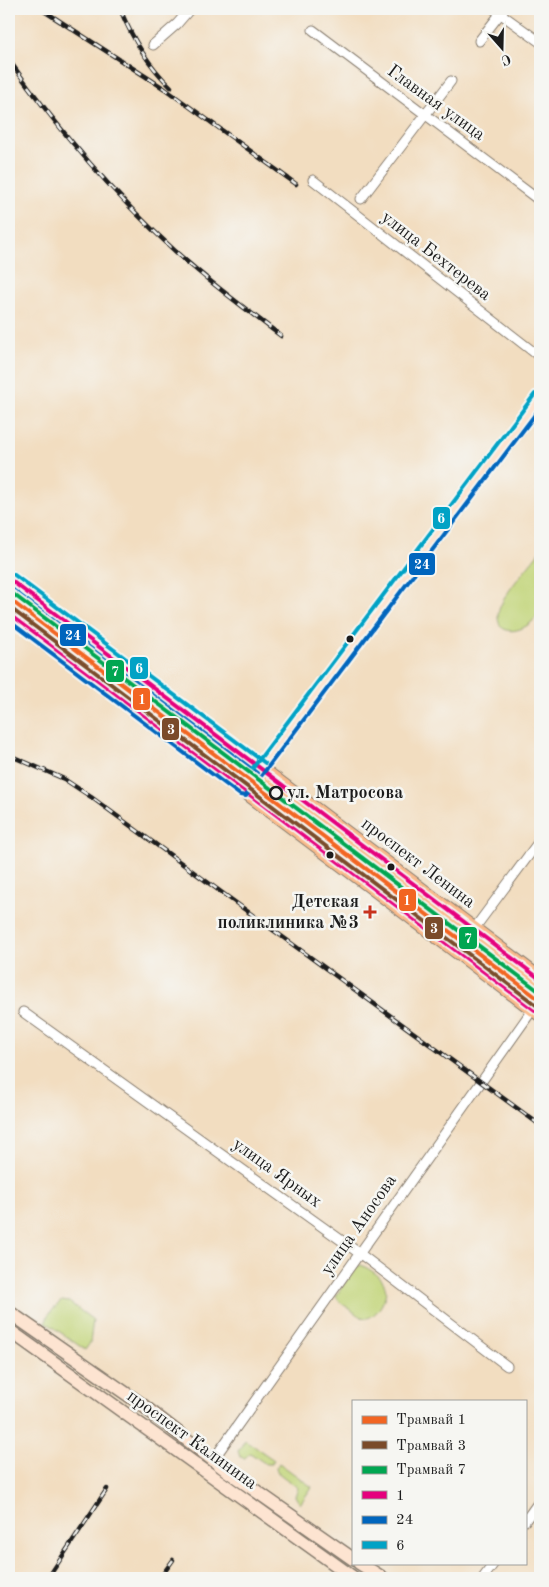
<svg xmlns="http://www.w3.org/2000/svg" width="549" height="1587" font-family="'Old Standard TT',serif">
  <rect width="100%" height="100%" fill="#f6f6f2"/>
  <filter id="ink" filterUnits="userSpaceOnUse"><feTurbulence type="fractalNoise" baseFrequency=".02" numOctaves="2"/><feDisplacementMap in="SourceGraphic" scale="10" xChannelSelector="R" yChannelSelector="G"/><feConvolveMatrix kernelMatrix="1 2 1 2 8 2 1 2 1" color-interpolation-filters="sRGB"/></filter>
  <filter id="wash" filterUnits="userSpaceOnUse"><feTurbulence type="fractalNoise" baseFrequency=".0096" numOctaves="4" result="noise"/><feDisplacementMap in="SourceGraphic" scale="20" xChannelSelector="R" yChannelSelector="G"/><feGaussianBlur stdDeviation="1.12" result="paint"/><feColorMatrix in="noise" values="0 0 0 0 0 0 0 0 0 0 0 0 0 0 0 0 0 1.4 0 .05"/><feComposite in="paint" operator="in"/></filter>
  <g filter="url(#wash)">
    <rect width="100%" height="100%" fill="#f2ddc0"/>
    <g fill="#c1d477" stroke="#6e784a">
      <path d="M540,551C540,563 543,604 539,612C531,631 497,641 498,615C499,598 530,565 540,551Z"/>
      <path d="M361,1265C382,1275 394,1287 379,1309C376,1313 372,1317 367,1318C360,1318 355,1313 350,1309C344,1305 338,1302 336,1296L355,1267Z"/>
      <polygon points="61,1301 69,1302 93,1320 90,1343 85,1350 46,1322 48,1315"/>
      <polygon points="245,1440 274,1460 271,1464 266,1464 250,1453 245,1458 240,1457 238,1451"/>
      <polygon points="279,1463 312,1487 300,1504 295,1496 298,1488 277,1472 276,1468"/>
    </g>
  </g>
  <g filter="url(#ink)">
    <g fill="none" stroke-linecap="round" stroke-linejoin="round">
      <defs>
        <g id="street">
          <polyline points="494,9 540,42"/>
          <polyline points="313,30 540,201"/>
          <polyline points="479,41 504,9"/>
          <polyline points="153,45 177,24 190,9"/>
          <polyline points="313,180 540,357"/>
          <polyline points="361,199 451,81"/>
          <polyline points="474,929 540,840"/>
          <polyline points="23,1012 359,1253 507,1366"/>
          <polyline points="213,1460 533,1009"/>
          <polyline points="525,1521 540,1500"/>
          <polyline points="483,1578 494,1563"/>
        </g>
        <g id="secondary">
          <polyline points="244,790 540,398"/>
          <polyline points="9,1312 141,1404 226,1470 353,1559"/>
          <polyline points="9,1330 354,1578"/>
          <polyline points="359,1563 383,1578"/>
        </g>
        <g id="primary">
          <polyline points="9,579 540,979"/>
          <polyline points="9,613 540,1014"/>
          <polyline points="46,640 63,618"/>
        </g>
      </defs>
      <use href="#street" stroke="#877c6e" stroke-width="11"/>
      <use href="#secondary" stroke="#877c6e" stroke-width="15"/>
      <use href="#primary" stroke="#877c6e" stroke-width="16"/>
      <use href="#street" stroke="#fff" stroke-width="9"/>
      <use href="#secondary" stroke="#fde4d1" stroke-width="12"/>
      <use href="#primary" stroke="#fabb8c" stroke-width="14"/>
      <defs>
        <g id="rail">
          <polyline points="41,9 165,89 296,184"/>
          <path d="M120,9C132,38 148,65 171,87"/>
          <path d="M9,60C58,129 112,193 174,250C207,281 245,308 281,336"/>
          <polyline points="9,755 64,779 91,797 540,1125"/>
          <polyline points="48,1578 107,1489"/>
          <polyline points="160,1578 173,1560"/>
        </g>
      </defs>
      <use href="#rail" stroke="#1c1c1c" stroke-width="4.5"/>
      <use href="#rail" stroke="#f6f6f2" stroke-width="2.5" stroke-dasharray="8" stroke-linecap="butt"/>
      <defs>
        <g id="bus-1">
          <polyline points="9,579 540,979"/>
          <polyline points="9,613 540,1014"/>
        </g>
        <g id="bus-2">
          <polyline points="9,587 257,773"/>
          <polyline points="9,621 240,795 246,796 540,408"/>
        </g>
        <g id="bus-3">
          <polyline points="13,574 265,763"/>
          <polyline points="13,608 243,781 535,394"/>
        </g>
      </defs>
      <use href="#bus-1" stroke="#f6f6f2" stroke-width="8"/>
      <use href="#bus-2" stroke="#f6f6f2" stroke-width="8"/>
      <use href="#bus-3" stroke="#f6f6f2" stroke-width="8"/>
      <use href="#bus-1" stroke="#e5007d" stroke-width="4"/>
      <use href="#bus-2" stroke="#0065bd" stroke-width="4"/>
      <use href="#bus-3" stroke="#01a2c5" stroke-width="4"/>
      <defs>
        <polyline id="tram-1" points="9,599 540,1000"/>
        <polyline id="tram-2" points="9,607 536,1005"/>
        <polyline id="tram-3" points="13,594 540,992"/>
      </defs>
      <use href="#tram-1" stroke="#f6f6f2" stroke-width="8"/>
      <use href="#tram-2" stroke="#f6f6f2" stroke-width="8"/>
      <use href="#tram-3" stroke="#f6f6f2" stroke-width="8"/>
      <use href="#tram-1" stroke="#f26522" stroke-width="4"/>
      <use href="#tram-2" stroke="#7a4b2a" stroke-width="4"/>
      <use href="#tram-3" stroke="#00a651" stroke-width="4"/>
    </g>
  </g>
  <g fill="#1c1c1c" stroke="#f6f6f2" stroke-width="2">
    <circle cx="350" cy="639" r="4.5"/>
    <circle cx="330" cy="855" r="4.5"/>
    <circle cx="391" cy="867" r="4.5"/>
  </g>
  <circle fill="#f6f6f2" stroke="#1c1c1c" stroke-width="2.5" cx="276" cy="793" r="6"/>
  <path fill="#c8321e" stroke="#f6f6f2" stroke-width="2" d="M367.5 904.5h5v5h5v5h-5v5h-5v-5h-5v-5h5z"/>
  <g text-anchor="middle" dominant-baseline="central" stroke-width="5" stroke-linejoin="round" paint-order="stroke">
    <g font-size="18" fill="#1c1c1c" stroke="#f6f6f2">
      <text transform="translate(436 103) rotate(36)">Главная улица</text>
      <text transform="translate(436 256) rotate(38)">улица Бехтерева</text>
      <text transform="translate(418 863) rotate(37)">проспект Ленина</text>
      <text transform="translate(277 1173) rotate(36)">улица Ярных</text>
      <text transform="translate(359 1225) rotate(-55)">улица Аносова</text>
      <text transform="translate(192 1440) rotate(36)">проспект Калинина</text>
    </g>
    <g font-size="18" font-weight="bold" fill="#1c1c1c" stroke="#f6f6f2" text-anchor="start">
      <text x="287" y="793">ул. Матросова</text>
    </g>
    <g font-size="18" font-weight="bold" fill="#1c1c1c" stroke="#f6f6f2" text-anchor="end">
      <text x="359" y="902">Детская<tspan x="359" dy="21">поликлиника №3</tspan></text>
    </g>
  </g>
  <g stroke="#f6f6f2" stroke-width="2">
    <rect x="432" y="506" width="19" height="24" rx="5" fill="#01a2c5"/>
    <rect x="408" y="552" width="28" height="24" rx="5" fill="#0065bd"/>
    <rect x="59" y="623" width="28" height="24" rx="5" fill="#0065bd"/>
    <rect x="129" y="656" width="20" height="24" rx="5" fill="#01a2c5"/>
    <rect x="105" y="659" width="20" height="24" rx="5" fill="#00a651"/>
    <rect x="132" y="687" width="19" height="24" rx="5" fill="#f26522"/>
    <rect x="161" y="717" width="19" height="24" rx="5" fill="#7a4b2a"/>
    <rect x="398" y="888" width="19" height="24" rx="5" fill="#f26522"/>
    <rect x="424" y="916" width="20" height="24" rx="5" fill="#7a4b2a"/>
    <rect x="458" y="926" width="20" height="24" rx="5" fill="#00a651"/>
  </g>
  <g font-size="14" text-anchor="middle" font-weight="bold" fill="#fff">
    <text x="441" y="523">6</text>
    <text x="422" y="569">24</text>
    <text x="73" y="640">24</text>
    <text x="139" y="673">6</text>
    <text x="115" y="676">7</text>
    <text x="142" y="704">1</text>
    <text x="171" y="734">3</text>
    <text x="407" y="905">1</text>
    <text x="434" y="933">3</text>
    <text x="468" y="943">7</text>
  </g>
  <rect width="549" height="1587" fill="none" stroke="#f6f6f2" stroke-width="30"/>
  <rect x="352" y="1400" width="175" height="165" fill="#f6f6f2" stroke="#9f9f9c"/>
  <rect x="362" y="1416" width="25" height="8" fill="#f26522" stroke="#9f9f9c"/>
  <text x="396" y="1424" font-size="15" fill="#1c1c1c">Трамвай 1</text>
  <rect x="362" y="1441" width="25" height="8" fill="#7a4b2a" stroke="#9f9f9c"/>
  <text x="396" y="1450" font-size="15" fill="#1c1c1c">Трамвай 3</text>
  <rect x="362" y="1466" width="25" height="8" fill="#00a651" stroke="#9f9f9c"/>
  <text x="396" y="1474" font-size="15" fill="#1c1c1c">Трамвай 7</text>
  <rect x="362" y="1491" width="25" height="8" fill="#e5007d" stroke="#9f9f9c"/>
  <text x="396" y="1500" font-size="15" fill="#1c1c1c">1</text>
  <rect x="362" y="1516" width="25" height="8" fill="#0065bd" stroke="#9f9f9c"/>
  <text x="396" y="1524" font-size="15" fill="#1c1c1c">24</text>
  <rect x="362" y="1541" width="25" height="8" fill="#01a2c5" stroke="#9f9f9c"/>
  <text x="396" y="1550" font-size="15" fill="#1c1c1c">6</text>
  <g transform="translate(502 48) rotate(160)" stroke="#f6f6f2" stroke-width="4" paint-order="stroke">
  <path d="M0-4L9 19L0 12L-9 19Z" fill="#1c1c1c"/>
  <text y="-8" font-size="14" font-weight="bold" text-anchor="middle" fill="#1c1c1c">С</text>
  </g>
</svg>
